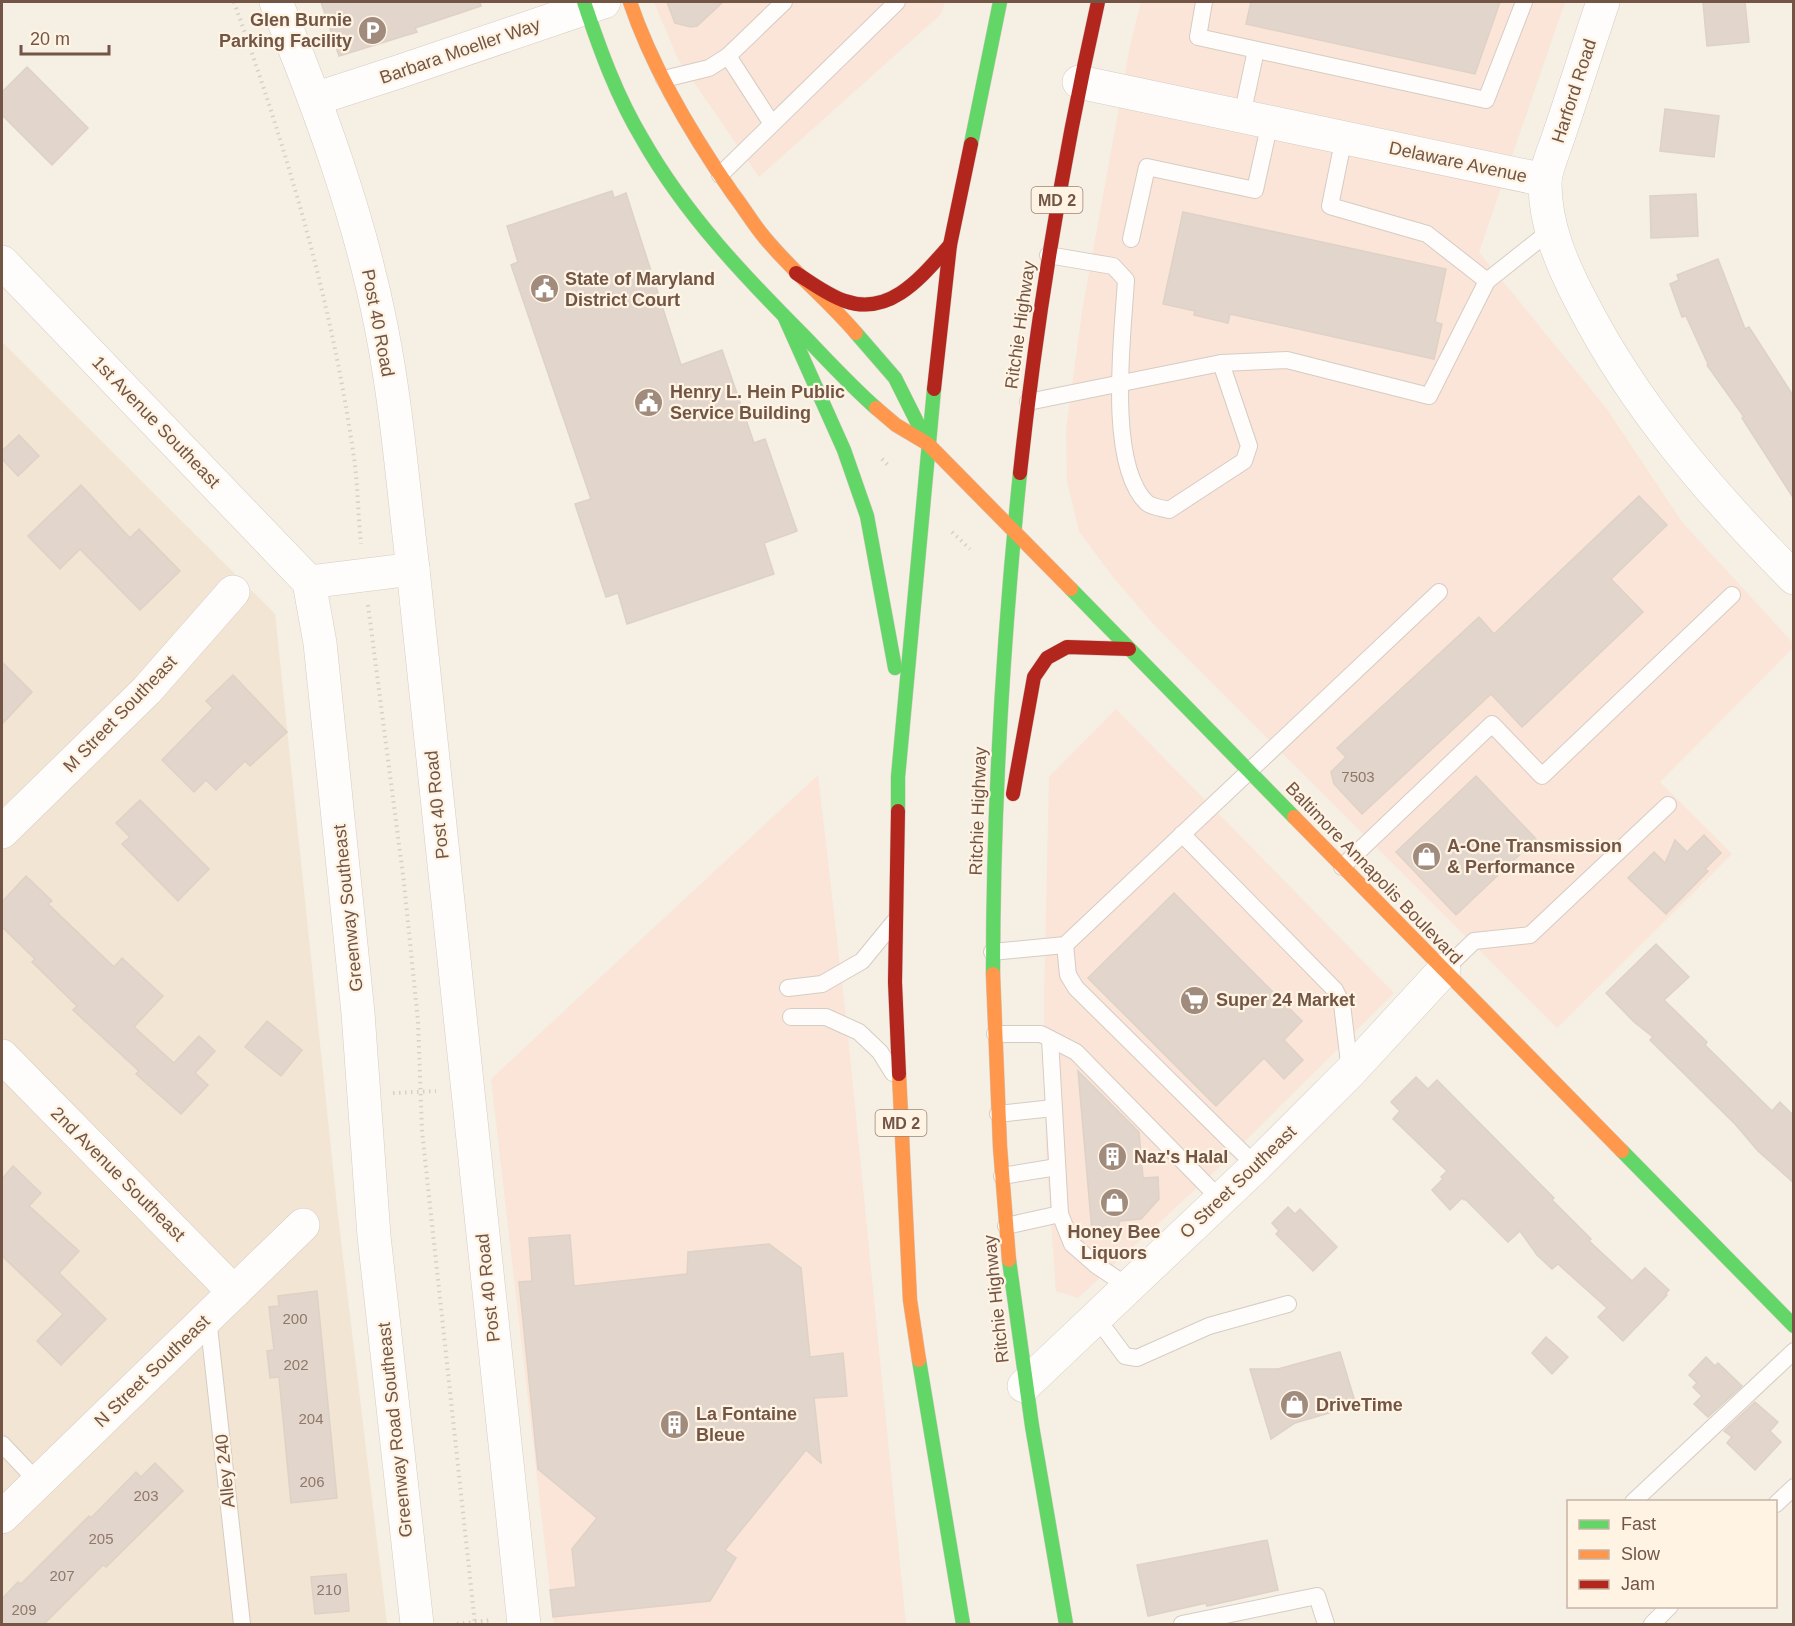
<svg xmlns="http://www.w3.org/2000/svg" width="1795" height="1626" font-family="Helvetica,sans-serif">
  <rect width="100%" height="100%" fill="#f5efe4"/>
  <polygon fill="#f2e5d3" points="2,342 275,614 338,1216 387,1624 2,1624"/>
  <g fill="#fae5d8">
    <polygon points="654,2 945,2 941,14 759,177 678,59"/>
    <polygon points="1141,2 1565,2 1479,252 1606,408 1682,522 1793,643 1793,648 1660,782 1732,854 1557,1028 1156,627 1112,576 1079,531 1067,481 1066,430 1082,312 1130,46"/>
    <polygon points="1116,709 1394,993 1216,1170 1078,1298 1056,1291 1046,1151 1044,999 1049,777"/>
    <polygon points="818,775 847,1026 906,1624 554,1624 491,1079"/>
  </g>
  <g fill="#e2d6cc" stroke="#ded1c6" stroke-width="1.5">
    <polygon points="321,2 480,2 481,6 415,28 417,32 339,56"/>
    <polygon points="667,2 723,2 697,26 691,27 675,23"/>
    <polygon points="1251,2 1500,2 1475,74 1246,24"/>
    <polygon points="1703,2 1745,2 1749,42 1707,46"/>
    <polygon points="27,67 88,128 52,165 2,115 2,92"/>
    <polygon points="1665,109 1719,116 1714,157 1660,151"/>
    <polygon points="612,191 614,198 626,193 681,365 722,350 754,443 765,439 797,531 764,543 774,574 627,624 618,593 606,597 575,504 591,499 511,265 518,262 507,226"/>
    <polygon points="1696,194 1698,236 1651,238 1650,196"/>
    <polygon points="1183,212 1446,269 1435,322 1442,324 1434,359 1230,314 1228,323 1194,315 1195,311 1163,304"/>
    <polygon points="1718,259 1745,329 1749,327 1794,397 1794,499 1742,418 1744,417 1707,365 1708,364 1686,316 1682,317 1670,284 1679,280 1677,275"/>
    <polygon points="19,435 39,456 18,476 2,459 2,451"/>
    <polygon points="81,485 130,538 139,529 180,571 140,610 80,549 60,569 28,536"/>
    <polygon points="1639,496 1667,525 1611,579 1643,612 1522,727 1491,694 1362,814 1334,784 1331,772 1346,757 1337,748 1479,617 1494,634"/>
    <polygon points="2,662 32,692 2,724"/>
    <polygon points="233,675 287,732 250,766 245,761 216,790 206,780 194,792 162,760 213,708 206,701"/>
    <polygon points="1476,776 1536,839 1456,915 1396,852"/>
    <polygon points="140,800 209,869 178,901 122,844 130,837 116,823"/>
    <polygon points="1704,835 1721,853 1705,869 1708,871 1666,914 1628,878 1654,852 1665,863 1675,840 1687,852"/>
    <polygon points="26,876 52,901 48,904 114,967 122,958 163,996 134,1027 174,1063 199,1036 215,1051 195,1073 208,1085 181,1114 136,1074 139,1071 73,1010 77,1006 32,962 35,959 2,927 2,902"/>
    <polygon points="1174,893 1302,1021 1284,1040 1303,1060 1284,1079 1264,1058 1216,1106 1088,978"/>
    <polygon points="1656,944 1689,977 1664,1000 1707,1042 1705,1045 1772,1111 1780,1102 1794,1116 1794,1183 1758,1151 1735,1124 1650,1040 1653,1037 1634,1022 1606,993"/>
    <polygon points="267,1021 302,1050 281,1076 245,1047"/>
    <polygon points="1078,1071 1139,1132 1143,1178 1158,1177 1159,1199 1141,1219 1119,1221 1119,1229 1092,1231"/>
    <polygon points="1416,1077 1428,1089 1437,1080 1554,1198 1552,1200 1591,1239 1589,1241 1632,1281 1645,1268 1669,1290 1666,1293 1667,1295 1623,1341 1598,1317 1607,1308 1558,1264 1552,1269 1537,1255 1520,1231 1508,1242 1465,1199 1464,1200 1462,1198 1450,1210 1432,1190 1443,1179 1441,1177 1447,1171 1393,1119 1400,1111 1391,1102"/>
    <polygon points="13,1166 41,1193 29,1206 79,1251 59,1273 106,1319 61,1365 37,1341 63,1314 2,1256 2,1179"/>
    <polygon points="1288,1207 1295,1214 1300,1209 1337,1247 1313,1271 1276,1234 1279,1231 1272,1223"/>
    <polygon points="570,1235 574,1286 687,1274 688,1252 769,1244 801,1268 810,1357 843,1353 847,1396 814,1398 821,1463 806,1450 725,1550 736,1558 710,1601 553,1617 550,1590 576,1587 572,1549 597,1518 538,1469 519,1282 532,1281 529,1238"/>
    <polygon points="317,1291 337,1498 291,1503 279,1377 270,1378 267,1351 274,1350 269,1307 279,1306 278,1296"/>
    <polygon points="1546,1337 1568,1357 1552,1374 1532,1353"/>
    <polygon points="1340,1352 1356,1405 1295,1423 1271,1439 1250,1369 1278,1369"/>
    <polygon points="1706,1357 1715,1366 1718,1363 1742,1386 1708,1417 1694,1404 1702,1396 1693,1387 1697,1383 1689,1375"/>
    <polygon points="1755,1402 1778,1422 1770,1431 1781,1442 1755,1470 1727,1443 1732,1437 1724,1431"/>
    <polygon points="155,1463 183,1491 106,1567 103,1565 44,1624 2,1624 2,1599 18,1582 21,1584 89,1516 91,1518 136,1472 141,1477"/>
    <polygon points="1267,1540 1278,1590 1207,1606 1206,1603 1148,1616 1137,1565"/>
    <polygon points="346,1574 349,1611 315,1614 311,1577"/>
  </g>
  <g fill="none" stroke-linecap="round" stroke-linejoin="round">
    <defs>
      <g id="lane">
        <polyline points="1204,2 1198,37 1486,100 1524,2"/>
        <polyline points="728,56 772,124"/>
        <polyline points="664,79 709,68 728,56 784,2"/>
        <polyline points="1242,116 1256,50"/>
        <polyline points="1344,137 1330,206 1427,234 1487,281"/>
        <polyline points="720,175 897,2"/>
        <polyline points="1131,239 1147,167 1255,190 1270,122"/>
        <path d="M1048,255L1113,266L1126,280C1123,333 1106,464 1147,503C1152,507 1162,508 1169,510L1244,461L1249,446L1221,363"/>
        <polyline points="1028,402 1221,363 1287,360 1429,396 1487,281 1550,231"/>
        <polyline points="1182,834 1335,990 1342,1004 1350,1071"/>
        <polyline points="1342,867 1492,724 1542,776 1732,595"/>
        <polyline points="1065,945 1068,975 1076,988 1256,1166"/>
        <polyline points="992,952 1065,945 1439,592"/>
        <polyline points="1444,970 1474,941 1530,935 1668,805"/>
        <polyline points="788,988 822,984 862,961 894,922"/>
        <polyline points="791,1017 826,1017 859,1032 880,1052 893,1073"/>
        <polyline points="995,1034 1041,1034 1076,1052 1221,1200"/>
        <polyline points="998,1114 1053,1108"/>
        <polyline points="1002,1176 1057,1167"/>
        <polyline points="1060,1214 1072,1244 1096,1265 1129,1287"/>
        <polyline points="1006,1226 1060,1214 1050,1039"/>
        <polyline points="1096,1317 1125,1356 1137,1358 1209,1326 1288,1304"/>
        <polyline points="208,1318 242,1624"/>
        <polyline points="2,1444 38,1482"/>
        <polyline points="1633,1502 1794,1351"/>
        <polyline points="1776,1504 1794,1487"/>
        <polyline points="1182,1624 1317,1596 1326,1624"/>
        <polyline points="1652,1624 1670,1606"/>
      </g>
      <g id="street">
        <path d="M276,2C319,107 359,214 381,326C397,406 403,488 413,569L524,1624"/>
        <path d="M1603,2C1588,46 1574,91 1559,135C1555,148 1545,170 1545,183C1545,226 1562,265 1582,303C1635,407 1712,495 1794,578"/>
        <polyline points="1079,82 1545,180"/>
        <polyline points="315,99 398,72 604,2"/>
        <polyline points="2,262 309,582"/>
        <polyline points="309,582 320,643 358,1013 374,1236 417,1624"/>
        <polyline points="309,582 413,569"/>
        <polyline points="2,832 147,690 233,592"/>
        <polyline points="2,1056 234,1292"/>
        <polyline points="1024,1386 1256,1166 1350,1072 1444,970"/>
        <polyline points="2,1517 303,1225"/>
      </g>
      <g id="fast">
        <path d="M584,2C600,50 617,97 643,140C685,214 745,277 805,337C828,361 851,386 876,408"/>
        <polyline points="971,144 1000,2"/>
        <polyline points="785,318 844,450 867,516 895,668"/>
        <polyline points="856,333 895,378 928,444"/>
        <polyline points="1071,589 1294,817"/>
        <polyline points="898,811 898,777 934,389"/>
        <path d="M993,974C993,807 1003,640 1020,473"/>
        <polyline points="1622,1151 1794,1326"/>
        <polyline points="1009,1260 1032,1426 1066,1624"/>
        <polyline points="919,1360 963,1624"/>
      </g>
      <g id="slow">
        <path d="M630,2C653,70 692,135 733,194C744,208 753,224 765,238C793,272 828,300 856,333"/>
        <polyline points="876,408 896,425 928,444 1071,589"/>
        <polyline points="1294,817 1622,1151"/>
        <polyline points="993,974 1000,1147 1009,1260"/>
        <polyline points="899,1074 910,1300 919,1360"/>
      </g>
      <g id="jam">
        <path d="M796,273C812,283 827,295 845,301C891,317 923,275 950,245"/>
        <polyline points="934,389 950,245 971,144"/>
        <path d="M1020,473C1037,315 1063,158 1098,2"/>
        <polyline points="1013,794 1034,677 1047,658 1067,647 1129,649"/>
        <polyline points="898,811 895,982 899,1074"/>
      </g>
    </defs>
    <use href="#lane" stroke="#d6ccc3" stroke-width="18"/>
    <use href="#street" stroke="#d6ccc3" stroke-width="34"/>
    <use href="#fast" stroke="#d5cac1" stroke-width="15"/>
    <use href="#slow" stroke="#d5cac1" stroke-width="15"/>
    <use href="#jam" stroke="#d5cac1" stroke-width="15"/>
    <g stroke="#d9cfc9" stroke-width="4" stroke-dasharray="1.5 4.5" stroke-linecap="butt">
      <path d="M234,2C287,150 332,302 354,458C358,486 358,516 361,544"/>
      <polyline points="882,459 889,466"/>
      <polyline points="952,532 970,549"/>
      <polyline points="368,605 404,883 418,1021 422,1131 475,1624"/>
      <polyline points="393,1093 436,1091"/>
      <polyline points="457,1624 492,1620"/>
    </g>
    <use href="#lane" stroke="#fefdfb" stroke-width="16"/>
    <use href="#street" stroke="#fefdfb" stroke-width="33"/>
    <use href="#fast" stroke="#63d668" stroke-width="14"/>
    <use href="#slow" stroke="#ff974d" stroke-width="14"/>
    <use href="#jam" stroke="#b3261e" stroke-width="14"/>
  </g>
  <defs>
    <symbol id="parking-disc" viewBox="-11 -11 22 22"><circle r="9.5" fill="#a08b7d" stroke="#fff4e4"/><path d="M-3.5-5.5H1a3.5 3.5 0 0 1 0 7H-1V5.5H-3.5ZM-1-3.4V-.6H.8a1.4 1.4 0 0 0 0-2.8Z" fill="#fff"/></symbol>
    <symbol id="civic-disc" viewBox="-11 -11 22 22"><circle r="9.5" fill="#a08b7d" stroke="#fff4e4"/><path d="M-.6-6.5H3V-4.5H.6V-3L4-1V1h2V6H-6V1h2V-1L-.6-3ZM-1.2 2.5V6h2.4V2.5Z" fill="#fff"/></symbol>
    <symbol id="shop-disc" viewBox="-11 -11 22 22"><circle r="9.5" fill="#a08b7d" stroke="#fff4e4"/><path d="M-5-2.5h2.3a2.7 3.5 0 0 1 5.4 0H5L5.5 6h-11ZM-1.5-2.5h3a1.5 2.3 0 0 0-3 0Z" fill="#fff"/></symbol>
    <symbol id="supermarket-disc" viewBox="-11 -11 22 22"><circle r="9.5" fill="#a08b7d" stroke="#fff4e4"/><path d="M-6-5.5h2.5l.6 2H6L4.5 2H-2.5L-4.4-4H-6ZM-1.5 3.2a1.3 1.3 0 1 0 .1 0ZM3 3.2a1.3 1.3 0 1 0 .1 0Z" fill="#fff"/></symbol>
    <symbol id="building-disc" viewBox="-11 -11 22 22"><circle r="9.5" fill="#a08b7d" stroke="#fff4e4"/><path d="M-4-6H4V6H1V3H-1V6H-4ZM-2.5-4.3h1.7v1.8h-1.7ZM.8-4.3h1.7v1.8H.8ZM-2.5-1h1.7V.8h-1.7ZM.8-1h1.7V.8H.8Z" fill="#fff"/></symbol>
  </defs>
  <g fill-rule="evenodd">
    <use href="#parking-disc" x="356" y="14" width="33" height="33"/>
    <use href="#civic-disc" x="528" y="272" width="33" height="33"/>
    <use href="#civic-disc" x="632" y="386" width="33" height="33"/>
    <use href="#shop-disc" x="1410" y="840" width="33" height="33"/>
    <use href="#supermarket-disc" x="1178" y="984" width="33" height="33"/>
    <use href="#building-disc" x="1096" y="1140" width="33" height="33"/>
    <use href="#shop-disc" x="1098" y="1186" width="33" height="33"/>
    <use href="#shop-disc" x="1278" y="1388" width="33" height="33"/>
    <use href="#building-disc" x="658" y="1408" width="33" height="33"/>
  </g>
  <g text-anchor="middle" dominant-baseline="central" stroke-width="4.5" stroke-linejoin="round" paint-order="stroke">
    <g font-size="15" fill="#907769">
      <text x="1358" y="776">7503</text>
      <text x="295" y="1318">200</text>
      <text x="296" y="1364">202</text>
      <text x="311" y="1418">204</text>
      <text x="312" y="1481">206</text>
      <text x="146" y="1495">203</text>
      <text x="101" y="1538">205</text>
      <text x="62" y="1575">207</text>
      <text x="329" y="1589">210</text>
      <text x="24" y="1609">209</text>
    </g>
    <g fill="#fff4e4" stroke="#9d8575" stroke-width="1.5">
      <rect x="1031.5" y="187" width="51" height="26" rx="4.5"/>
      <rect x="875.5" y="1110" width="51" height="26" rx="4.5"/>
    </g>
    <g font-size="16" font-weight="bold" fill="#735545">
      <text x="1057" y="200">MD 2</text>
      <text x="901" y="1123">MD 2</text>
    </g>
    <g font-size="18" font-weight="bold" fill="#735545" stroke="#fff4e4" text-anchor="start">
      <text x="352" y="20" text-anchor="end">Glen Burnie<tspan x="352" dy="21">Parking Facility</tspan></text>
      <text x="565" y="279">State of Maryland<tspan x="565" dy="21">District Court</tspan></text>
      <text x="670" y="392">Henry L. Hein Public<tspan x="670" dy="21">Service Building</tspan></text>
      <text x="1447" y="846">A-One Transmission<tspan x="1447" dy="21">&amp; Performance</tspan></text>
      <text x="1216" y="1000">Super 24 Market</text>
      <text x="1134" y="1157">Naz's Halal</text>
      <text x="1114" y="1232" text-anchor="middle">Honey Bee<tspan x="1114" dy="21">Liquors</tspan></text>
      <text x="1316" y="1405">DriveTime</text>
      <text x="696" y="1414">La Fontaine<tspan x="696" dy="21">Bleue</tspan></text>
    </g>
    <g font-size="18" fill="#735545" stroke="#fff4e4">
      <text transform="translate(460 51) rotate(-19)">Barbara Moeller Way</text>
      <text transform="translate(1574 91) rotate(-72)">Harford Road</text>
      <text transform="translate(1458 162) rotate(12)">Delaware Avenue</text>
      <text transform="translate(378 323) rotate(79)">Post 40 Road</text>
      <text transform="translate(1020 325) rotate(-82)">Ritchie Highway</text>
      <text transform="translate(156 422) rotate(46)">1st Avenue Southeast</text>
      <text transform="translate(120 714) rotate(-46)">M Street Southeast</text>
      <text transform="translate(437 805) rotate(-96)">Post 40 Road</text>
      <text transform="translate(978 811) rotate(-88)">Ritchie Highway</text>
      <text transform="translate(1374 873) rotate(46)">Baltimore Annapolis Boulevard</text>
      <text transform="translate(348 908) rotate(-96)">Greenway Southeast</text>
      <text transform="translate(118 1174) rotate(45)">2nd Avenue Southeast</text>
      <text transform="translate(1238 1182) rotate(-44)">O Street Southeast</text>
      <text transform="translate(488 1288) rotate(-96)">Post 40 Road</text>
      <text transform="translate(996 1299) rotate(-96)">Ritchie Highway</text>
      <text transform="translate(152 1371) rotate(-44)">N Street Southeast</text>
      <text transform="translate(395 1430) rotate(-96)">Greenway Road Southeast</text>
      <text transform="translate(225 1471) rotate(-96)">Alley 240</text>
    </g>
  </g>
  <rect width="1795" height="1626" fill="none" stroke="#735545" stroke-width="6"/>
  <rect x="1567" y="1500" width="210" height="108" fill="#fff4e4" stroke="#c7b4a4" stroke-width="1.5"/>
  <rect x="1579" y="1520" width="30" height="9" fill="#63d668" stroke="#c7b4a4" stroke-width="1.5"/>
  <text x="1621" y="1530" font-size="18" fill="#735545">Fast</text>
  <rect x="1579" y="1550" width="30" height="9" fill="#ff974d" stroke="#c7b4a4" stroke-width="1.5"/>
  <text x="1621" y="1560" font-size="18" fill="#735545">Slow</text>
  <rect x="1579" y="1580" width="30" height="9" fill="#b3261e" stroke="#c7b4a4" stroke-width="1.5"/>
  <text x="1621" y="1590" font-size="18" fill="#735545">Jam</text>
  <path d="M21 45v9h88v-9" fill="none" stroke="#735545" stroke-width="3"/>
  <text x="30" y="45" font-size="18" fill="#735545" stroke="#fff4e4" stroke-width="4.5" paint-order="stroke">20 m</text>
</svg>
